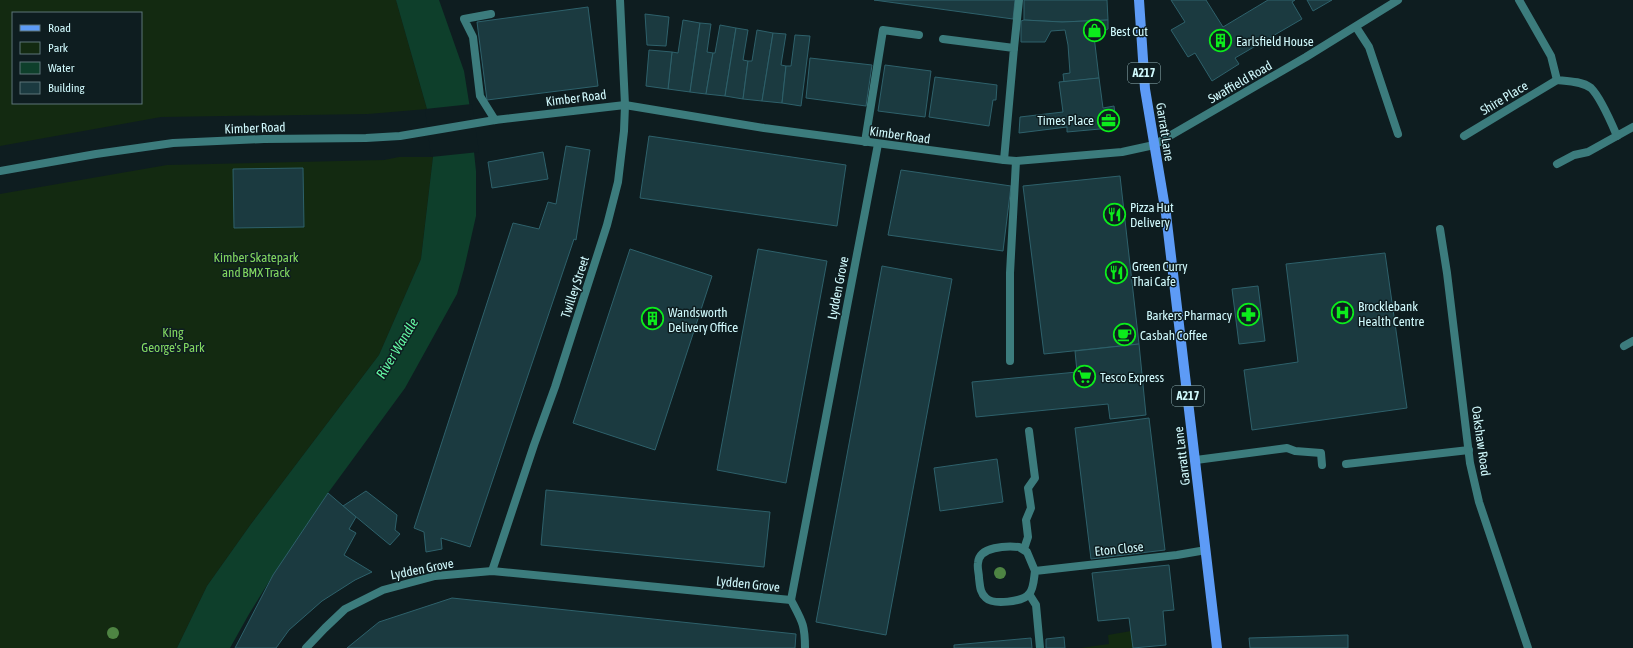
<svg xmlns="http://www.w3.org/2000/svg" width="1633" height="648" font-family="'Asap Condensed',sans-serif">
  <rect width="100%" height="100%" fill="#0e1d20"/>
  <g fill="#132a11" fill-rule="evenodd">
    <path d="M0,0H396L427,109L368,114L161,117L0,146ZM13,13H141V103H13Z"/>
    <polygon points="399,157 433,157 421,259 379,355 251,524 207,586 177,648 0,648 0,194 167,165 384,160"/>
    <polygon points="1131,631 1133,648 1081,648 1109,644 1108,635"/>
  </g>
  <polygon fill="#0e3f2b" points="396,0 439,0 464,71 477,152 474,152 476,171 476,216 464,269 457,294 405,388 328,493 273,575 249,614 230,648 177,648 207,586 251,524 379,355 421,259 433,157 427,109"/>
  <polygon fill="#0e1d20" points="472,104 479,152 431,157 425,109"/>
  <g fill="#1b3a40" stroke="#2e616b">
    <polygon points="874,0 1015,0 1013,19"/>
    <polygon points="1024,0 1107,0 1108,20 1062,22 1024,20"/>
    <polygon points="1171,0 1206,0 1223,27 1268,0 1295,0 1292,2 1302,19 1235,58 1239,64 1212,81 1195,53 1188,57 1171,30 1185,22"/>
    <polygon points="1307,0 1332,0 1313,11"/>
    <polygon points="588,7 598,86 487,100 477,22"/>
    <polygon points="645,14 669,17 666,46 647,45"/>
    <polygon points="683,20 700,23 690,92 668,89 672,52 678,53"/>
    <polygon points="1024,20 1062,22 1108,20 1108,29 1094,36 1099,78 1064,82 1063,74 1070,73 1068,45 1065,30 1051,31 1045,42 1021,42 1021,21"/>
    <polygon points="700,23 711,24 707,52 713,53 706,94 690,92"/>
    <polygon points="720,25 736,28 725,96 706,94 713,53 715,53"/>
    <polygon points="736,28 748,30 743,60 748,61 743,99 725,96"/>
    <polygon points="757,30 773,33 762,101 743,99 748,61 752,61"/>
    <polygon points="773,33 786,34 781,65 786,66 782,103 762,101"/>
    <polygon points="795,35 810,36 801,106 782,103 786,66 791,66"/>
    <polygon points="649,50 672,52 668,89 646,86"/>
    <polygon points="810,58 872,65 866,106 806,98"/>
    <polygon points="885,65 931,71 925,117 878,111"/>
    <polygon points="935,77 997,85 996,100 993,100 989,126 929,117"/>
    <polygon points="1099,78 1103,108 1114,106 1116,122 1111,128 1067,132 1067,127 1019,133 1020,117 1063,112 1059,82"/>
    <polygon points="649,136 846,165 837,226 640,198"/>
    <polygon points="566,146 590,150 576,240 574,239 470,547 441,538 442,549 426,552 424,532 414,528 513,223 539,229 548,202 556,204"/>
    <polygon points="543,152 548,179 492,188 488,162"/>
    <polygon points="303,168 304,227 234,228 233,169"/>
    <polygon points="901,170 1011,186 1003,251 888,235"/>
    <polygon points="1120,176 1139,344 1044,354 1023,186"/>
    <polygon points="630,249 712,276 655,450 573,423"/>
    <polygon points="758,249 827,261 786,483 717,470"/>
    <polygon points="1385,253 1407,408 1252,430 1244,370 1298,362 1286,264"/>
    <polygon points="882,266 952,279 886,635 816,622"/>
    <polygon points="1258,286 1265,341 1239,344 1232,289"/>
    <polygon points="1139,344 1146,415 1110,419 1108,404 976,417 972,382 1077,372 1075,351"/>
    <polygon points="1149,418 1165,550 1091,559 1075,428"/>
    <polygon points="997,459 1003,502 940,511 934,468"/>
    <polygon points="546,490 770,512 764,567 541,545"/>
    <polygon points="366,491 397,515 395,530 400,534 390,545 343,506"/>
    <polygon points="328,493 356,517 349,529 356,533 344,555 372,572 355,580 322,601 289,630 276,648 235,648 273,575"/>
    <polygon points="1169,565 1174,610 1163,611 1166,645 1133,648 1129,618 1098,621 1092,573"/>
    <polygon points="452,598 796,634 795,648 347,648 379,622"/>
    <polygon points="1348,635 1348,648 1250,648 1249,638"/>
    <polygon points="1064,637 1065,648 1046,648 1046,639"/>
    <polygon points="1031,638 1032,648 954,648 954,645"/>
  </g>
  <g fill="none" stroke-linecap="round" stroke-linejoin="round">
    <g stroke="#3c7c7d" stroke-width="8">
      <polyline points="491,14 464,19 473,37 480,96 495,120"/>
      <polyline points="1356,27 1369,47 1398,134"/>
      <polyline points="943,39 1014,48 1004,160"/>
      <polyline points="1014,48 1019,0"/>
      <polyline points="865,142 883,30 919,35"/>
      <polyline points="1010,361 1010,273 1016,161"/>
      <polyline points="1196,460 1287,448 1295,451 1321,453 1322,465"/>
      <polyline points="1346,464 1469,450"/>
      <polyline points="1024,549 1028,537 1026,520 1031,508 1028,488 1035,478 1029,431"/>
      <polyline points="1029,594 1036,605 1040,648"/>
      <path d="M791,600C802,621 805,624 805,648"/>
    </g>
    <g stroke="#3c7c7d" stroke-width="8">
      <path d="M1519,0L1551,56L1557,80C1567,81 1582,81 1591,88C1601,98 1611,122 1617,136"/>
      <polyline points="1464,136 1557,80"/>
      <polyline points="1557,164 1574,155 1588,152 1633,127"/>
      <polyline points="0,171 96,154 173,143 264,139 366,138 400,136 495,120 625,105 764,128 1004,160 1016,161 1122,152 1154,145 1306,57 1398,0"/>
      <polyline points="1440,229 1447,273 1470,463 1479,502 1528,648"/>
      <polyline points="1624,346 1633,341"/>
      <polyline points="492,571 534,445 555,387 607,225 618,182 624,131 625,105 620,0"/>
      <path d="M1035,571C1034,577 1034,589 1029,594C1023,602 993,605 986,598C980,593 980,586 979,578C979,573 977,568 978,563C979,546 1007,546 1019,547L1027,552L1035,571L1177,555L1206,550"/>
      <polyline points="306,648 325,628 345,609 383,590 435,576 492,571 791,600 878,144"/>
    </g>
    <polyline stroke="#5d9bf6" stroke-width="10" points="1139,0 1145,89 1166,214 1217,648"/>
  </g>
  <g fill="#4e8443">
    <circle cx="1000" cy="573" r="6"/>
    <circle cx="113" cy="633" r="6"/>
  </g>
  <defs>
    <symbol id="shop-ring" viewBox="-11 -11 22 22"><circle r="9.5" fill="#0e1d20" stroke="#0cec1c" stroke-width="1.5"/><path d="M-5-2.5h2.3a2.7 3.5 0 0 1 5.4 0H5L5.5 6h-11ZM-1.5-2.5h3a1.5 2.3 0 0 0-3 0Z" fill="#0cec1c"/></symbol>
    <symbol id="building-ring" viewBox="-11 -11 22 22"><circle r="9.5" fill="#0e1d20" stroke="#0cec1c" stroke-width="1.5"/><path d="M-4-6H4V6H1V3H-1V6H-4ZM-2.5-4.3h1.7v1.8h-1.7ZM.8-4.3h1.7v1.8H.8ZM-2.5-1h1.7V.8h-1.7ZM.8-1h1.7V.8H.8Z" fill="#0cec1c"/></symbol>
    <symbol id="office-ring" viewBox="-11 -11 22 22"><circle r="9.5" fill="#0e1d20" stroke="#0cec1c" stroke-width="1.5"/><path d="M-6-3h4V-5.5h4V-3h4V5H-6ZM-1-4.5V-3h2v-1.5ZM-6 0V1H6V0Z" fill="#0cec1c"/></symbol>
    <symbol id="restaurant-ring" viewBox="-11 -11 22 22"><circle r="9.5" fill="#0e1d20" stroke="#0cec1c" stroke-width="1.5"/><path d="M-5-6h1v4h1v-4h1v4h1v-4h1v5L-1.5 .5V6h-2V.5L-5-1ZM5-6V6H3V1.5H1.5Q1.5-4 5-6Z" fill="#0cec1c"/></symbol>
    <symbol id="hospital-ring" viewBox="-11 -11 22 22"><circle r="9.5" fill="#0e1d20" stroke="#0cec1c" stroke-width="1.5"/><path d="M-5-5h3v3.5h4V-5h3V5h-3V1.5h-4V5h-3Z" fill="#0cec1c"/></symbol>
    <symbol id="pharmacy-ring" viewBox="-11 -11 22 22"><circle r="9.5" fill="#0e1d20" stroke="#0cec1c" stroke-width="1.5"/><path d="M-2-6h4v4h4v4h-4v4h-4v-4h-4v-4h4Z" fill="#0cec1c"/></symbol>
    <symbol id="cafe-ring" viewBox="-11 -11 22 22"><circle r="9.5" fill="#0e1d20" stroke="#0cec1c" stroke-width="1.5"/><path d="M-5.5-4.5H6V0H3Q3 3.5 0 3.5H-2.5Q-5.5 3.5-5.5 0ZM3-3.2v2h1.7v-2ZM-6 4.5H4V6H-6Z" fill="#0cec1c"/></symbol>
    <symbol id="supermarket-ring" viewBox="-11 -11 22 22"><circle r="9.5" fill="#0e1d20" stroke="#0cec1c" stroke-width="1.5"/><path d="M-6-5.5h2.5l.6 2H6L4.5 2H-2.5L-4.4-4H-6ZM-1.5 3.2a1.3 1.3 0 1 0 .1 0ZM3 3.2a1.3 1.3 0 1 0 .1 0Z" fill="#0cec1c"/></symbol>
  </defs>
  <g fill-rule="evenodd">
    <use href="#shop-ring" x="1082" y="18" width="25" height="25"/>
    <use href="#building-ring" x="1208" y="28" width="25" height="25"/>
    <use href="#office-ring" x="1096" y="108" width="25" height="25"/>
    <use href="#restaurant-ring" x="1102" y="202" width="25" height="25"/>
    <use href="#restaurant-ring" x="1104" y="260" width="25" height="25"/>
    <use href="#hospital-ring" x="1330" y="300" width="25" height="25"/>
    <use href="#pharmacy-ring" x="1236" y="302" width="25" height="25"/>
    <use href="#building-ring" x="640" y="306" width="25" height="25"/>
    <use href="#cafe-ring" x="1112" y="322" width="25" height="25"/>
    <use href="#supermarket-ring" x="1072" y="364" width="25" height="25"/>
  </g>
  <g text-anchor="middle" dominant-baseline="central" stroke-width="3" stroke-linejoin="round" paint-order="stroke">
    <g fill="#0e1d20" stroke="#96b7ba" stroke-width="1">
      <rect x="1128" y="63" width="32" height="20" rx="3"/>
      <rect x="1172" y="386" width="32" height="20" rx="3"/>
    </g>
    <g font-size="12" font-weight="bold" fill="#d0f9fc">
      <text x="1144" y="73">A217</text>
      <text x="1188" y="396">A217</text>
    </g>
    <g font-size="13" fill="#d0f9fc" stroke="#0e1d20" text-anchor="start">
      <text x="1110" y="31">Best Cut</text>
      <text x="1236" y="41">Earlsfield House</text>
      <text x="1094" y="120" text-anchor="end">Times Place</text>
      <text x="1130" y="207">Pizza Hut<tspan x="1130" dy="15">Delivery</tspan></text>
      <text x="1132" y="266">Green Curry<tspan x="1132" dy="15">Thai Cafe</tspan></text>
      <text x="1358" y="306">Brocklebank<tspan x="1358" dy="15">Health Centre</tspan></text>
      <text x="668" y="312">Wandsworth<tspan x="668" dy="15">Delivery Office</tspan></text>
      <text x="1232" y="315" text-anchor="end">Barkers Pharmacy</text>
      <text x="1140" y="335">Casbah Coffee</text>
      <text x="1100" y="377">Tesco Express</text>
    </g>
    <g font-size="13" fill="#d0f9fc" stroke="#0e1d20">
      <text transform="translate(1240 82) rotate(-30)">Swaffield Road</text>
      <text transform="translate(576 98) rotate(-7)">Kimber Road</text>
      <text transform="translate(1504 98) rotate(-31)">Shire Place</text>
      <text transform="translate(255 128) rotate(-2)">Kimber Road</text>
      <text transform="translate(1165 132) rotate(81)">Garratt Lane</text>
      <text transform="translate(900 135) rotate(8)">Kimber Road</text>
      <text transform="translate(575 287) rotate(-72)">Twilley Street</text>
      <text transform="translate(838 288) rotate(-79)">Lydden Grove</text>
      <text transform="translate(1481 441) rotate(82)">Oakshaw Road</text>
      <text transform="translate(1182 456) rotate(-97)">Garratt Lane</text>
      <text transform="translate(1119 549) rotate(-6)">Eton Close</text>
      <text transform="translate(422 569) rotate(-11)">Lydden Grove</text>
      <text transform="translate(748 584) rotate(6)">Lydden Grove</text>
    </g>
    <g font-size="13" fill="#82d860" stroke="#0e1d20">
      <text x="256" y="257">Kimber Skatepark<tspan x="256" dy="15">and BMX Track</tspan></text>
      <text x="173" y="332">King<tspan x="173" dy="15">George's Park</tspan></text>
    </g>
    <g font-size="14" font-style="italic" fill="#63f7a3" stroke="#0e1d20">
      <text transform="translate(397 348) rotate(-59)">River Wandle</text>
    </g>
  </g>
  <rect x="12" y="12" width="130" height="92" fill="#0e1d20" stroke="#5c7578"/>
  <rect x="20" y="25" width="20" height="6" fill="#5d9bf6" stroke="#5c7578"/>
  <text x="48" y="32" font-size="12" fill="#d0f9fc">Road</text>
  <rect x="20" y="42" width="20" height="12" fill="#132a11" stroke="#5c7578"/>
  <text x="48" y="52" font-size="12" fill="#d0f9fc">Park</text>
  <rect x="20" y="62" width="20" height="12" fill="#0e3f2b" stroke="#5c7578"/>
  <text x="48" y="72" font-size="12" fill="#d0f9fc">Water</text>
  <rect x="20" y="82" width="20" height="12" fill="#1b3a40" stroke="#5c7578"/>
  <text x="48" y="92" font-size="12" fill="#d0f9fc">Building</text>
</svg>
